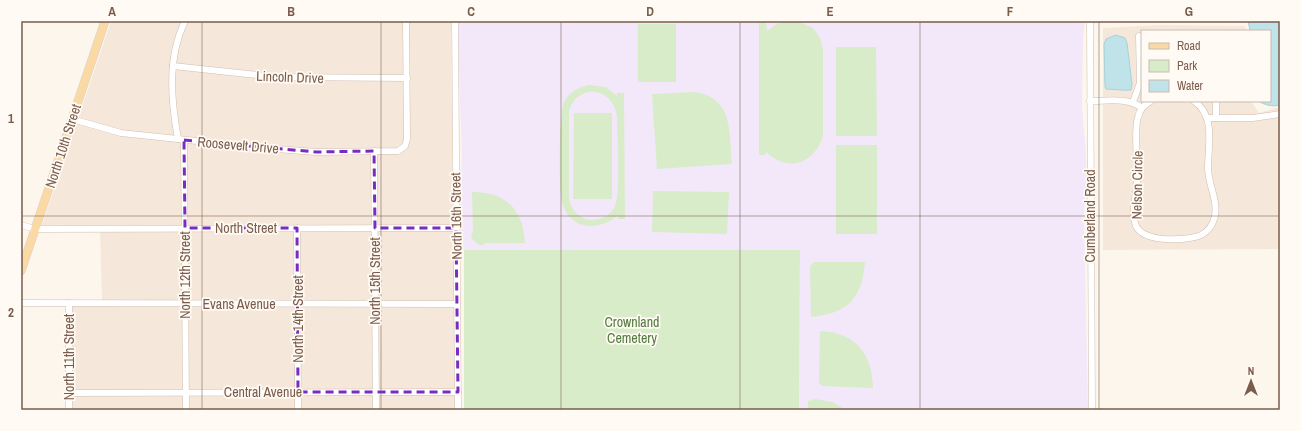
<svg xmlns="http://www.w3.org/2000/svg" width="1301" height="431" font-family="'Archivo Narrow',sans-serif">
  <rect width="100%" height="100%" fill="#fdf6ec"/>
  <g fill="#f5e8da">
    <polygon points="111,21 451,21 453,222 451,225 42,225"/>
    <polygon points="1159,25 1245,26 1247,31 1142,31 1142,101 1251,101 1259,113 1280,107 1280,249 1103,250 1103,28"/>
    <polygon points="454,230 454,301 102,300 100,231"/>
    <polygon points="70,305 454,307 455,410 71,410"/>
  </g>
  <polygon fill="#f3e8fa" points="457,21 1085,21 1083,39 1082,108 1086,154 1086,193 1084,214 1088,410 799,410 800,250 458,250 459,201 462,156"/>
  <g fill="#d8ecc9" fill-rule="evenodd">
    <path d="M759,21H766L767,31L778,23L797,21L813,28L820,38L823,49V136C814,164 788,173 766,152V155H759Z"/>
    <rect x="638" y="24" width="38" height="58"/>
    <polygon points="836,47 876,47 877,136 836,136"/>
    <path d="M589,85L606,87L617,96V93H624L625,219H618V215C601,231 571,231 563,205C558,193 559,113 564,102C569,92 579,87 589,85ZM588,92C603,90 615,101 617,116C617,135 621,191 615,206C610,217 598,222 586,219C577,216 571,208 569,199V112C571,101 578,95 588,92Z"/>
    <path d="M695,92C734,98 729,133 732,164L657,169L652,94Z"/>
    <polygon points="574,113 612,113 612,199 573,199"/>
    <rect x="836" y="145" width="41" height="89"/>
    <polygon points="653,191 729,192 727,234 652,232"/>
    <path d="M472,192C506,192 523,209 525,243H485L483,245H479L472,239L471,234L473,232Z"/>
    <polygon points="464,250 800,250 799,410 464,410"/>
    <path d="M814,262H865C862,299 848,313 811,317L810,266Z"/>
    <path d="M820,331C856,333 872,353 873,388L822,386L819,383Z"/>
    <polygon points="815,399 832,402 846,410 808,410 808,401"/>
  </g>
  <g fill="#bfe3e8" stroke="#a5d3da">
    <path d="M1248,21H1280V105C1273,107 1265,105 1258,101H1270V31H1250Z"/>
    <path d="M1116,35L1125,38L1127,43L1132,84L1131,90C1124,91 1113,89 1106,89L1105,87L1104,44L1106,39Z"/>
  </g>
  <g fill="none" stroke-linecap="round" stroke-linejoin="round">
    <defs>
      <g id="minor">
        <polyline points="455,21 458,410"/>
        <polyline points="1090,21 1092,410"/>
        <polyline points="173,66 276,77 407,78"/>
        <path d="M1090,101C1108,101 1127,97 1142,108"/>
        <path d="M1151,101C1145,104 1140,109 1138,117C1133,135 1139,164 1137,184C1136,196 1131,213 1136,226C1144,243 1187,241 1201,235C1207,232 1211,227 1213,222C1221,205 1208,186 1208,168C1208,145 1216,116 1194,101"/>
        <polyline points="1216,101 1216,118"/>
        <polyline points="1133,102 1140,83 1139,36"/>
        <polyline points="1208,118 1253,118 1280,114"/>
        <polyline points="72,119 121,133 264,148 316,152 398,151 405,146 407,139 406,21"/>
        <path d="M178,139C171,100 167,58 185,21"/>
        <polyline points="184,140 186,410"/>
        <polyline points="374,151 376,410"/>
        <polyline points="21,225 35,229 456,228"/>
        <polyline points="297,228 298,410"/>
        <polyline points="21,303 457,304"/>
        <polyline points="69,303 69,410"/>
        <polyline points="69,393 458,392"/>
      </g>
      <polyline id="major" points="21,271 105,21"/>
    </defs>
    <use href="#minor" stroke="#d1beb0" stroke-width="7"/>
    <use href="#major" stroke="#dad1cd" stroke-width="9"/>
    <use href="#minor" stroke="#fff" stroke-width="6"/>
    <use href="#major" stroke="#fbd9a5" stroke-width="8"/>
  </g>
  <path fill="none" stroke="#7b2cbf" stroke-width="3" stroke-dasharray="8 5" stroke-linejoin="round" d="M184,140L316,152L374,151L375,228H456L458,392H298L297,228H185Z"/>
  <path fill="none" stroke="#7a5c4d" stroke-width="1" stroke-opacity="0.55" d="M202,21V410M381,21V410M561,21V410M740,21V410M920,21V410M1099,21V410M21,216H1280"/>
  <g text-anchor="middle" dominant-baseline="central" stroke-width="3.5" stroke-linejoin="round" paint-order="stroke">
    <g font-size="14" fill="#7a5c4d" stroke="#fffaf3">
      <text transform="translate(290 77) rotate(2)">Lincoln Drive</text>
      <text transform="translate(238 145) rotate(5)">Roosevelt Drive</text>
      <text transform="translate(63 146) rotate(-72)">North 10th Street</text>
      <text transform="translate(1137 185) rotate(-89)">Nelson Circle</text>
      <text transform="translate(456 216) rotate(-91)">North 16th Street</text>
      <text transform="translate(1090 216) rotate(-90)">Cumberland Road</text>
      <text x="246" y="228">North Street</text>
      <text transform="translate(185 275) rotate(-90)">North 12th Street</text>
      <text transform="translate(375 281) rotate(-90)">North 15th Street</text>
      <text x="239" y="304">Evans Avenue</text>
      <text transform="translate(298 319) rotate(-90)">North 14th Street</text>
      <text transform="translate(69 357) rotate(-90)">North 11th Street</text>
      <text x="263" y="392">Central Avenue</text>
    </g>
    <g font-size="14" fill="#537a41" stroke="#fffaf3">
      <text x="632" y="322">Crownland<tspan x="632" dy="16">Cemetery</tspan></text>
    </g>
  </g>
  <rect width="1301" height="431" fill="none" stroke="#fffaf3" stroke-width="44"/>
  <rect x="1141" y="30" width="130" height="72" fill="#fffaf3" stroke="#cabbb1"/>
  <rect x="1149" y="43" width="20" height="6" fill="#fbd9a5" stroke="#cabbb1"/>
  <text x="1177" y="50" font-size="12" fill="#7a5c4d">Road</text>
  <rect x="1149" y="60" width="20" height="12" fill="#d8ecc9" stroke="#cabbb1"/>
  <text x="1177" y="70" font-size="12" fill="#7a5c4d">Park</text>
  <rect x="1149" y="80" width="20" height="12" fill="#bfe3e8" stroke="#cabbb1"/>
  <text x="1177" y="90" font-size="12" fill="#7a5c4d">Water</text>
  <g transform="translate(1251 381)" stroke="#fffaf3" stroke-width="3" paint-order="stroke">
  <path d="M0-3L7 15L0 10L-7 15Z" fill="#7a5c4d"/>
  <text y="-6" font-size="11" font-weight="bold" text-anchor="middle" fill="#7a5c4d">N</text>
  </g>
  <rect x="22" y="22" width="1257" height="387" fill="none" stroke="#7a5c4d" stroke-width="1.5"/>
  <g font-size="13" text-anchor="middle" font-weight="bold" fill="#7a5c4d">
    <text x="112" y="16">A</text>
    <text x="291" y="16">B</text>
    <text x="471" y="16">C</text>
    <text x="650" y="16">D</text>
    <text x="830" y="16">E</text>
    <text x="1010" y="16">F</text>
    <text x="1189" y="16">G</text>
    <text x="11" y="123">1</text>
    <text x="11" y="317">2</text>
  </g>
</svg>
